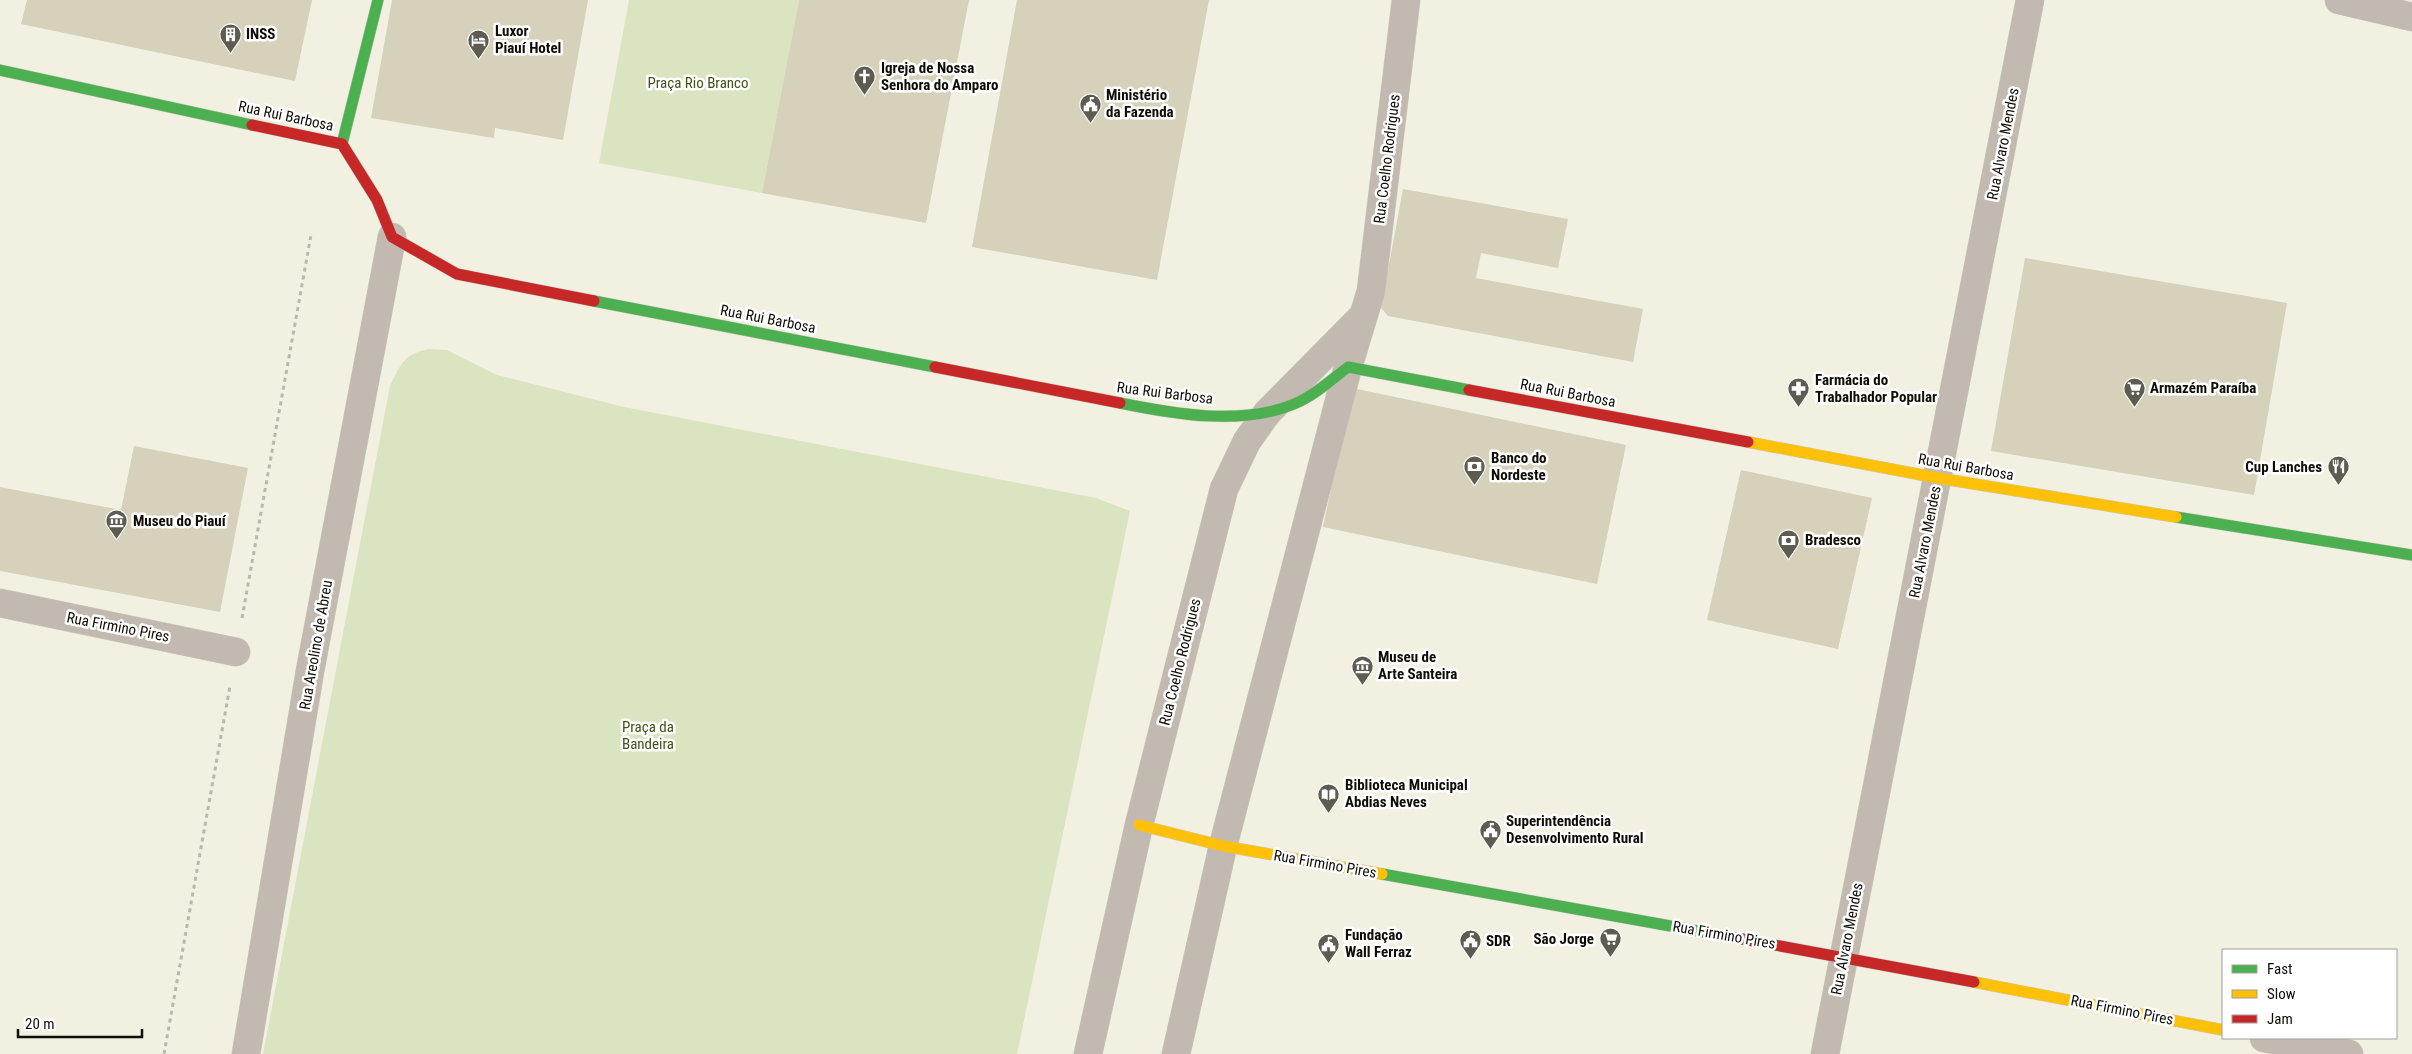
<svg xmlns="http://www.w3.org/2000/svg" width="2412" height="1054" font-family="'Roboto Condensed',sans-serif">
  <rect width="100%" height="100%" fill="#f2f0e1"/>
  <g fill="#dae4c1">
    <polygon points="629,0 799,0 762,193 599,163"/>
    <path d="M428,349L447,350L497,375L624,407L1096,498L1130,511L1017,1054H263L390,386C401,364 403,355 428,349Z"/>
  </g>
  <g fill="#d5d1ba">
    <polygon points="27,0 312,0 295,81 21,24"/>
    <polygon points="392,0 588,0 563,140 495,128 494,138 371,118"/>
    <polygon points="799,0 969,0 926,223 762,193"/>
    <polygon points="1017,0 1209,0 1157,280 972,247"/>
    <polygon points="1403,189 1568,219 1558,268 1481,253 1476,278 1643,309 1633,362 1388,316 1381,308"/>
    <polygon points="2025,258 2287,303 2254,495 1991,451"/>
    <polygon points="1352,388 1626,445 1597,584 1323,527"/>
    <polygon points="134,446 248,468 220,612 0,571 0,487 121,510"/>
    <polygon points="1741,470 1872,498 1838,649 1707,620"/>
  </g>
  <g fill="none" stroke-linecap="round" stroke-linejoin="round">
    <defs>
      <g id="street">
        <polyline points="2339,0 2412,17"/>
        <polyline points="0,603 236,652"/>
        <polyline points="2264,1038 2349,1054"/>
        <polyline points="246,1054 310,671 392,237"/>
        <polyline points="1088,1054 1139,825 1224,489 1247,441 1267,413 1360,319"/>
        <polyline points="1176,1054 1223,846 1348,367 1371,291 1406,0"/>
        <polyline points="1825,1054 2030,0"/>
      </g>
      <g id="fast">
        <polyline points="0,70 252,125"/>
        <polyline points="342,144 378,0"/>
        <polyline points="594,301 935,367"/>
        <path d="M1120,403C1174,414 1241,426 1294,404C1315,395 1331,380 1348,367L1469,390"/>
        <polyline points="2176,517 2412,555"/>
        <polyline points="1382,874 1737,938"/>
      </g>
      <g id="slow">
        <polyline points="1748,442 1938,478 2176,517"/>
        <polyline points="1139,825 1223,846 1382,874"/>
        <polyline points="1974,982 2223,1030"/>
      </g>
      <g id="jam">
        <polyline points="252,125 342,144 377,200 392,237 457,274 594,301"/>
        <polyline points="935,367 1120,403"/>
        <polyline points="1469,390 1748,442"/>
        <polyline points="1737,938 1974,982"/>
      </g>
    </defs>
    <use href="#street" stroke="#cccbbf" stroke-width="29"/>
    <use href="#fast" stroke="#cccbbf" stroke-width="12"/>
    <use href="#slow" stroke="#cccbbf" stroke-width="12"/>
    <use href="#jam" stroke="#cccbbf" stroke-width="12"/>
    <g stroke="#bcb7ad" stroke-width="3" stroke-dasharray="4 4" stroke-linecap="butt">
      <polyline points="242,618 311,235"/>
      <polyline points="164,1054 230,686"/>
    </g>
    <use href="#street" stroke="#c2bab0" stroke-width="28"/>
    <use href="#fast" stroke="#4caf50" stroke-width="11"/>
    <use href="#slow" stroke="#ffc107" stroke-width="11"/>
    <use href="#jam" stroke="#c62828" stroke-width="11"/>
  </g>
  <defs>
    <symbol id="building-pin" viewBox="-11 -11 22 30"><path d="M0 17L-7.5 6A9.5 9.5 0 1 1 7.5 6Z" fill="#5e5c51" stroke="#fff"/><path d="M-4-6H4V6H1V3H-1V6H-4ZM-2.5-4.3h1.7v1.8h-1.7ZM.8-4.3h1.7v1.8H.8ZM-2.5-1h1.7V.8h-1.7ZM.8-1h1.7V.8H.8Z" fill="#fff"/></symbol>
    <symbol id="hotel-pin" viewBox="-11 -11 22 30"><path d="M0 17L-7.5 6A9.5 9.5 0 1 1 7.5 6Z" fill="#5e5c51" stroke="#fff"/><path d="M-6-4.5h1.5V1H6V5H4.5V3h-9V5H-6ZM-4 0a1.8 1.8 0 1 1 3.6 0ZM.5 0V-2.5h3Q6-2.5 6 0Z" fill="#fff"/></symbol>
    <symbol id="church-pin" viewBox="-11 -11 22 30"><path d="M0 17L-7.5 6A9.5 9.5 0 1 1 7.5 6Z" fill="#5e5c51" stroke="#fff"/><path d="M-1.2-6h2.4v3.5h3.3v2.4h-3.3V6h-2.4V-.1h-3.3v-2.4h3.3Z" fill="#fff"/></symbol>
    <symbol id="civic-pin" viewBox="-11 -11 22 30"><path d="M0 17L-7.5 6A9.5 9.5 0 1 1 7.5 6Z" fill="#5e5c51" stroke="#fff"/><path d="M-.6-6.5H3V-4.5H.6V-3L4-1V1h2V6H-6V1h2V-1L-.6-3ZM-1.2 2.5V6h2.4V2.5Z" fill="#fff"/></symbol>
    <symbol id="supermarket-pin" viewBox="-11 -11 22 30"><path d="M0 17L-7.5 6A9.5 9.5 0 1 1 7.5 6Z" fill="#5e5c51" stroke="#fff"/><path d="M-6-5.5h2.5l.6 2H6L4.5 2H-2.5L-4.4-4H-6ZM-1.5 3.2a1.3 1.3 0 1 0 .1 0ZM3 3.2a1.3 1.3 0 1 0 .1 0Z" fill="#fff"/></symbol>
    <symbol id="pharmacy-pin" viewBox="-11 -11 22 30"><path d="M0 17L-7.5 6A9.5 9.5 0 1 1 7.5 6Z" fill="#5e5c51" stroke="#fff"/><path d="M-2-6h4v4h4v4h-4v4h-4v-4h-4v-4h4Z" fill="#fff"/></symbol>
    <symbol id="bank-pin" viewBox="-11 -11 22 30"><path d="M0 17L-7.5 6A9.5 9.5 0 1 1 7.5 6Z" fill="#5e5c51" stroke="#fff"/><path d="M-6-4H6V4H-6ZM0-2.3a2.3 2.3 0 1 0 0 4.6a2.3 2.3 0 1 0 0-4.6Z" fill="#fff"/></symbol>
    <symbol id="restaurant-pin" viewBox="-11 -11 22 30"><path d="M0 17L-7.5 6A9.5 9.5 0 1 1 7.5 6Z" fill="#5e5c51" stroke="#fff"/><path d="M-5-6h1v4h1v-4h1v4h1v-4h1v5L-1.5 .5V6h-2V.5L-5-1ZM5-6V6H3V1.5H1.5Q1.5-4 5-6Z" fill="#fff"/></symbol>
    <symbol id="museum-pin" viewBox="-11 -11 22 30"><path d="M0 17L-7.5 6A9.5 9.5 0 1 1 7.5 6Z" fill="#5e5c51" stroke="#fff"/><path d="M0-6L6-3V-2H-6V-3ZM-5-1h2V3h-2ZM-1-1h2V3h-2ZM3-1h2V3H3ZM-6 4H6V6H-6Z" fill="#fff"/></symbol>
    <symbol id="library-pin" viewBox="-11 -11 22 30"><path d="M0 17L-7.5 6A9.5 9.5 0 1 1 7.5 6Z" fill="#5e5c51" stroke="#fff"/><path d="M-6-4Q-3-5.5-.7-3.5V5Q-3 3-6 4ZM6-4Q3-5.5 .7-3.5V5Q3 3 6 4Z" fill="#fff"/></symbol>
  </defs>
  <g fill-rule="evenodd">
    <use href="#building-pin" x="218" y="22" width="25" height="34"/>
    <use href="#hotel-pin" x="466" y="28" width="25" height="34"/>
    <use href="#church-pin" x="852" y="64" width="25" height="34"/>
    <use href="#civic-pin" x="1078" y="92" width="25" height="34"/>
    <use href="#supermarket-pin" x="2122" y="376" width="25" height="34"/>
    <use href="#pharmacy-pin" x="1786" y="376" width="25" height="34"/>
    <use href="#bank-pin" x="1462" y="454" width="25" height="34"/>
    <use href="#restaurant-pin" x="2326" y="454" width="25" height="34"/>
    <use href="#museum-pin" x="104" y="508" width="25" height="34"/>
    <use href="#bank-pin" x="1776" y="528" width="25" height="34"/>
    <use href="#museum-pin" x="1350" y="654" width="25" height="34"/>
    <use href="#library-pin" x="1316" y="782" width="25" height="34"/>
    <use href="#civic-pin" x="1478" y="818" width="25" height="34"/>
    <use href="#supermarket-pin" x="1598" y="926" width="25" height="34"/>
    <use href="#civic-pin" x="1458" y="928" width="25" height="34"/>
    <use href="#civic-pin" x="1316" y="932" width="25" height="34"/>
  </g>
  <g text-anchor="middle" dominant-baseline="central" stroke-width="5" stroke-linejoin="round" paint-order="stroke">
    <g font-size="15" font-weight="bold" fill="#0e0c04" stroke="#fff" text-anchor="start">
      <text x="495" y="31">Luxor<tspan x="495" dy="17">Piauí Hotel</tspan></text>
      <text x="246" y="34">INSS</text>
      <text x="881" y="68">Igreja de Nossa<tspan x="881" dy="17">Senhora do Amparo</tspan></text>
      <text x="1106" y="95">Ministério<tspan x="1106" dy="17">da Fazenda</tspan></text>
      <text x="1815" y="380">Farmácia do<tspan x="1815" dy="17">Trabalhador Popular</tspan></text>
      <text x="2150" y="388">Armazém Paraíba</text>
      <text x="1491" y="458">Banco do<tspan x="1491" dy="17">Nordeste</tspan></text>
      <text x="2322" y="467" text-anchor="end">Cup Lanches</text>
      <text x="133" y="521">Museu do Piauí</text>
      <text x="1805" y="540">Bradesco</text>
      <text x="1378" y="657">Museu de<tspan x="1378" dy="17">Arte Santeira</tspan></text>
      <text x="1345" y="785">Biblioteca Municipal<tspan x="1345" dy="17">Abdias Neves</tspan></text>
      <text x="1506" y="821">Superintendência<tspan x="1506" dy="17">Desenvolvimento Rural</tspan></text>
      <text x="1345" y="935">Fundação<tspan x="1345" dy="17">Wall Ferraz</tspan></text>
      <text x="1594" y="939" text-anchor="end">São Jorge</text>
      <text x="1486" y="941">SDR</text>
    </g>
    <g font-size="15" fill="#41521b" stroke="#fff">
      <text x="698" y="83">Praça Rio Branco</text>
      <text x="648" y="727">Praça da<tspan x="648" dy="17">Bandeira</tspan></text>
    </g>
    <g font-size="15" fill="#0e0c04" stroke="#fff">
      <text transform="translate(286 116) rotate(12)">Rua Rui Barbosa</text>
      <text transform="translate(2003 144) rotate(-79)">Rua Alvaro Mendes</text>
      <text transform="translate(1387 159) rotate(-83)">Rua Coelho Rodrigues</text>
      <text transform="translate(768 319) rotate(11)">Rua Rui Barbosa</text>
      <text transform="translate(1165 393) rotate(7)">Rua Rui Barbosa</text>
      <text transform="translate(1568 393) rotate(11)">Rua Rui Barbosa</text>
      <text transform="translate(1966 467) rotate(10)">Rua Rui Barbosa</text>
      <text transform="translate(1925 542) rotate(-79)">Rua Alvaro Mendes</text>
      <text transform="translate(118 627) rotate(11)">Rua Firmino Pires</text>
      <text transform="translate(316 645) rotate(-80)">Rua Areolino de Abreu</text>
      <text transform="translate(1180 662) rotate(-76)">Rua Coelho Rodrigues</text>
      <text transform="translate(1325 864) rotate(10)">Rua Firmino Pires</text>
      <text transform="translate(1724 935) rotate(10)">Rua Firmino Pires</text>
      <text transform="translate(1847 939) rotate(-79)">Rua Alvaro Mendes</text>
      <text transform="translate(2122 1010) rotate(11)">Rua Firmino Pires</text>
    </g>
  </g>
  <rect x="2222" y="949" width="175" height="90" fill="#ffffff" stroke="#9f9e9b"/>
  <rect x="2232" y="965" width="25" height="8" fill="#4caf50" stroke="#9f9e9b"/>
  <text x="2267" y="974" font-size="15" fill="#0e0c04">Fast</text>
  <rect x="2232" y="990" width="25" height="8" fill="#ffc107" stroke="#9f9e9b"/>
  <text x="2267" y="999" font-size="15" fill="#0e0c04">Slow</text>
  <rect x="2232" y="1015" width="25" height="8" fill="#c62828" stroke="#9f9e9b"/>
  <text x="2267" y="1024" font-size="15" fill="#0e0c04">Jam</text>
  <path d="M18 1029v8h124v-8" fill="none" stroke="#0e0c04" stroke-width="2.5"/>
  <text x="25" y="1029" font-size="15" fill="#0e0c04" stroke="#ffffff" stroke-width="4" paint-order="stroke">20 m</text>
</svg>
